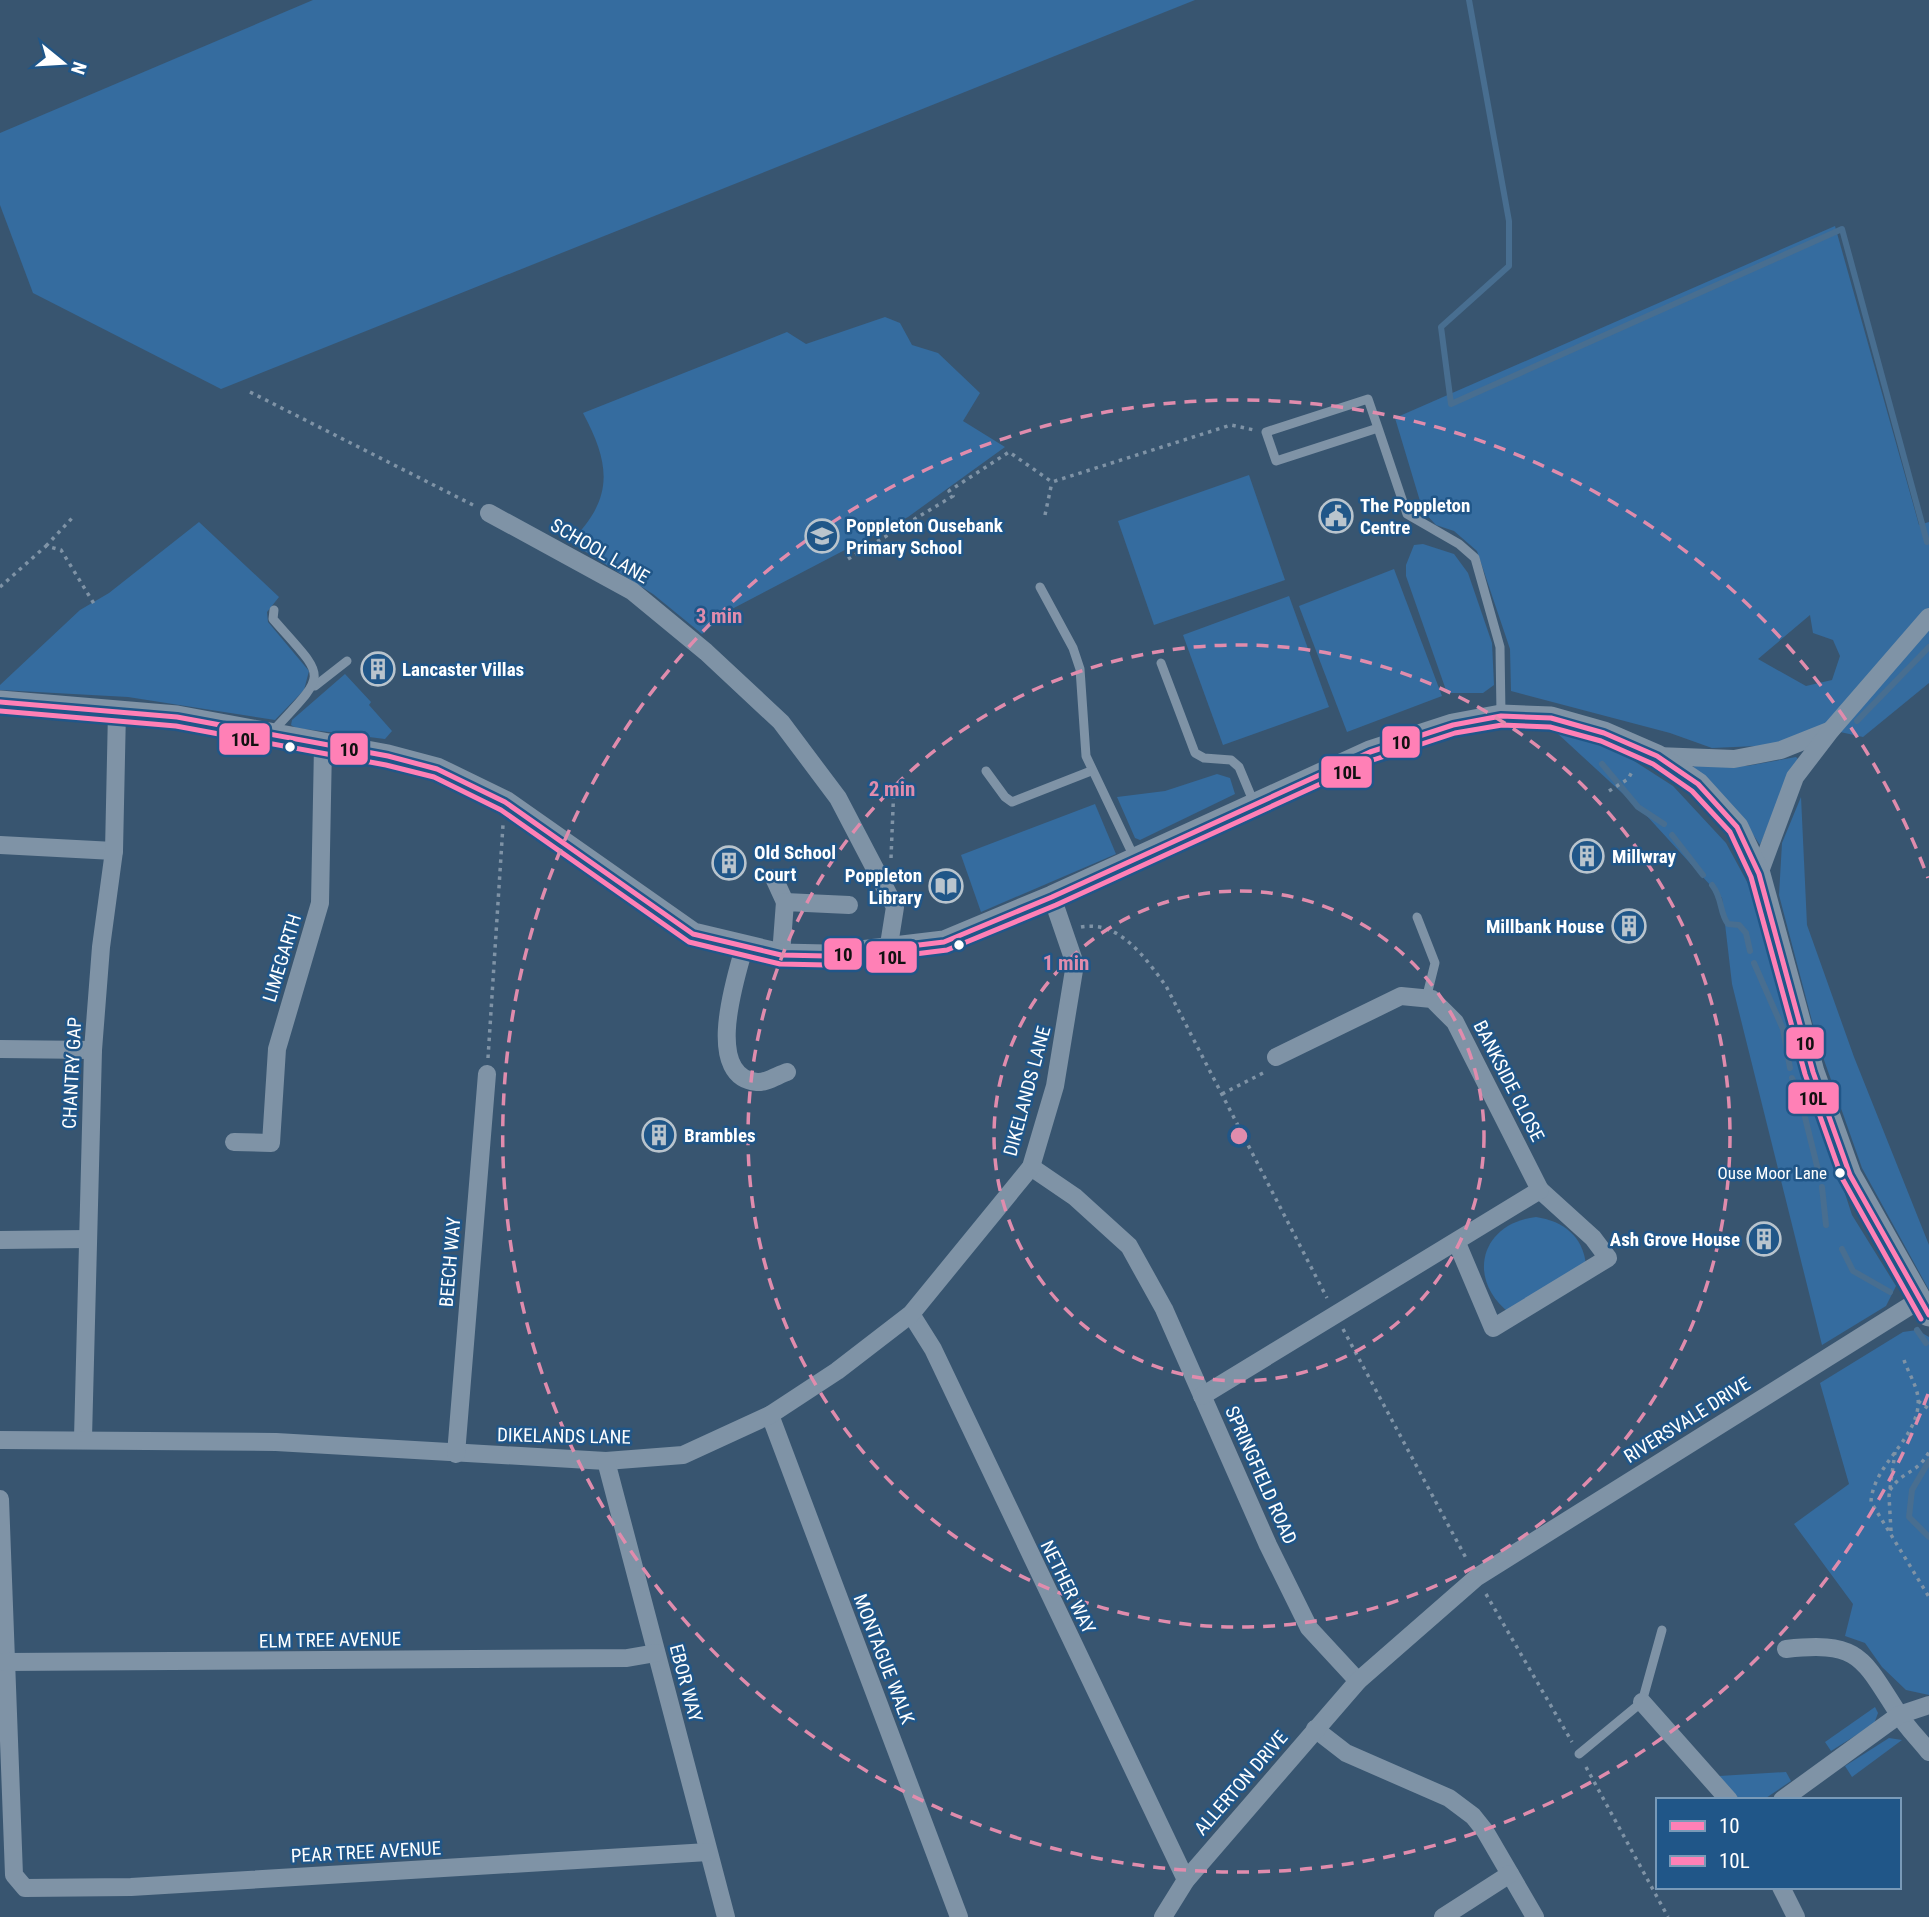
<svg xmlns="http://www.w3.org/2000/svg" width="1929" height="1917" font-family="'Roboto Condensed',sans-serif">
  <rect width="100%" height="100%" fill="#385570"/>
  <g fill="#356c9f" fill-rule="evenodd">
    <polygon points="313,0 1195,0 221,389 33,293 0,205 0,133"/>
    <path d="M1835,226L1919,525L1929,522V683L1863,737L1831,730L1779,745L1712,748L1670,733L1511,691L1510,649L1477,551L1454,531L1436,525L1423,511L1395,418ZM1810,615L1813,633L1833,640L1840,656L1832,680L1806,686L1758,659Z"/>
    <path d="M885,317L900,323L912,345L938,353L980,393L963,421L1005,447L908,517L732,609L702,634L653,594L570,542C614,499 611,465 583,413L787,332L806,344Z"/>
    <polygon points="1249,475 1285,580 1154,625 1118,521"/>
    <polygon points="199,522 279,597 267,612 268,622 309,671 304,690 275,720 128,697 0,690 0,685 80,610 109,593"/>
    <polygon points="1423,544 1454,554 1468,573 1492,643 1494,685 1483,693 1447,693 1406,576 1406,565 1414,545"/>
    <polygon points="1394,569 1442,696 1347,732 1299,606"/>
    <polygon points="1289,596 1329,707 1223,745 1183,635"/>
    <polygon points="345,674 371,702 369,705 392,731 385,739 296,728 291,725 292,720"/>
    <polygon points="1557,733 1617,750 1673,786 1726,843 1758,902 1792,1031 1852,1215 1896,1286 1886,1306 1822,1345 1732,984 1722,898 1646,815"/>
    <polygon points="1796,757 1799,760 1782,792 1760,845 1742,818 1691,769 1696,765 1747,766"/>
    <polygon points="1217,774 1230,778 1235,794 1140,840 1135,838 1117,797 1165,791"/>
    <polygon points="1801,797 1807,925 1854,1057 1929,1245 1929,1290 1862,1168 1817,1040 1779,895 1782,843"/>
    <polygon points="1095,804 1116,854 981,912 961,855"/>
    <path d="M1536,1217C1563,1221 1583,1236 1586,1265L1511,1314C1466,1281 1479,1224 1536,1217Z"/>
    <polygon points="1917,1330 1929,1337 1929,1695 1906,1690 1882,1667 1865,1643 1845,1636 1853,1604 1794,1524 1849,1484 1820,1383 1903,1332"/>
    <polygon points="1875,1707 1878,1713 1874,1724 1831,1751 1825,1742"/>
    <polygon points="1889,1738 1902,1740 1852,1777 1845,1766"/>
    <polygon points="1786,1772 1791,1781 1763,1800 1736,1797 1719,1776"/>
  </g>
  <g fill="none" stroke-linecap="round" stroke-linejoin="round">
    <g stroke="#486e90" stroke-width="6">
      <polyline points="1469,0 1509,221 1509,266 1441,327 1451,404 1842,229 1927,542"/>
      <polyline points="1857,721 1929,647"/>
      <polyline points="1602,764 1638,807 1664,824"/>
      <polyline points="1672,835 1703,875"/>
      <path d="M1712,885C1723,899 1719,912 1728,924L1739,925L1746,933L1750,951"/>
      <polyline points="1754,963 1783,1029 1790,1068"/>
      <polyline points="1792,1078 1799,1093 1819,1174"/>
      <polyline points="1822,1187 1826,1225"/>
      <polyline points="1842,1249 1853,1271 1890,1292"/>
      <polyline points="1917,1330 1926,1343"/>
      <polyline points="1929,1461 1912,1490 1909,1517 1929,1537"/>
    </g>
    <g stroke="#7f93a6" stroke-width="3.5" stroke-dasharray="3.5 5" stroke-linecap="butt">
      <polyline points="250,392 473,505"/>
      <polyline points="1045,515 1052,482"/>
      <polyline points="46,546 74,516"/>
      <polyline points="848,559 953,496 949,491 1009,452 1052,482 1231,425 1254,430"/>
      <polyline points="0,587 46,546 61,550 96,607"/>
      <polyline points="1609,791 1628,779 1633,770"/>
      <polyline points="891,858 894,784"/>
      <path d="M1081,927C1120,920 1146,959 1166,986L1327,1298"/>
      <polyline points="488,1058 503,825"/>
      <polyline points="1222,1094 1267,1071"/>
      <polyline points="1343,1329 1467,1560"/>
      <path d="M1904,1360C1908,1372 1916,1384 1918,1397C1922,1437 1873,1463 1871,1502L1929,1597"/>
      <polyline points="1918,1401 1929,1409"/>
      <path d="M1890,1490C1903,1470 1916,1475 1929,1452"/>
      <polyline points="1891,1531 1889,1496 1895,1452"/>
      <polyline points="1486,1594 1572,1742"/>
      <polyline points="1586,1767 1668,1917"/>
    </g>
    <g stroke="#7f93a6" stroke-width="9">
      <polyline points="1378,428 1368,399 1266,432 1276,461 1378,428 1407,514 1459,544 1475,558 1500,647 1501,714"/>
      <polyline points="1040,587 1073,648 1080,669 1086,756 1134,857"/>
      <polyline points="1161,663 1195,753 1204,758 1231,760 1239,767 1254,803"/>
      <polyline points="315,686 347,661"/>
      <path d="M273,731C329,670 327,681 273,619L274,610"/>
      <polyline points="986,771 1005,797 1012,802 1091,771"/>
      <polyline points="1417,917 1435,963 1426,999"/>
      <polyline points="1579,1754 1642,1702 1662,1630"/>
    </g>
    <g stroke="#7f93a6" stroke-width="18">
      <polyline points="489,513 632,591 706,652 781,722 838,798 895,907 888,951"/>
      <polyline points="1657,756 1734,759 1781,750 1831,730"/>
      <polyline points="0,845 114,851"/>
      <polyline points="1759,874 1795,777 1831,730 1929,617"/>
      <polyline points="774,878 785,902"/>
      <path d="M744,948C736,977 703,1077 757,1082C766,1083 778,1075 787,1072"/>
      <polyline points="781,955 785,902 849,905"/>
      <polyline points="0,1049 93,1050"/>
      <polyline points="234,1142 271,1143 277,1049 320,903 323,746"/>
      <polyline points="1031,1167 1075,1197 1129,1246 1164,1309 1268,1545 1309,1628 1358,1681"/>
      <polyline points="0,1240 88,1239"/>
      <polyline points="1457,1243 1493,1328 1608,1258 1593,1238 1540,1190"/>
      <polyline points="911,1314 933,1349 1186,1880"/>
      <polyline points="1202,1396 1540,1190 1455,1022 1432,999 1401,996 1276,1057"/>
      <polyline points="770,1415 959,1917"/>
      <polyline points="83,1438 93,1050 101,947 114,851 117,711"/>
      <polyline points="0,1440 276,1442 606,1461 683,1455 770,1415 837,1371 911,1314 1031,1167 1055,1086 1075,964 1052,897"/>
      <polyline points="456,1454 487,1074"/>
      <polyline points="606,1461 726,1917"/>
      <polyline points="0,1499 14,1875 25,1888 131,1887 708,1852"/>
      <path d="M1786,1649C1859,1641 1862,1657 1898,1713C1906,1727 1919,1739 1929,1752"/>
      <polyline points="4,1662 627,1658 656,1653"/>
      <polyline points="1642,1702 1729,1800"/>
      <polyline points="1315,1729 1346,1753 1449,1798 1473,1816 1485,1831 1535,1917"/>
      <polyline points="1782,1800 1899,1715 1929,1705"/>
      <polyline points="1781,1887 1796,1917"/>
      <polyline points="1163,1917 1186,1880 1358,1681 1477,1577 1921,1299"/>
      <polyline points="1443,1917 1510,1874"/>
    </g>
    <polyline stroke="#7f93a6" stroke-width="23" points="0,702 177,717 388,756 437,769 505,802 693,934 781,955 827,956 944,942 1052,897 1370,752 1453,725 1501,716 1551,718 1604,733 1657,756 1698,784 1737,827 1759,874 1813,1072 1850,1175 1929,1315"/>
    <defs>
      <polyline id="bus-1" points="0,702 177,717 388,756 437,769 505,802 693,934 781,955 827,956 944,942 1052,897 1370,752 1453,725 1501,716 1551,718 1604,733 1657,756 1698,784 1737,827 1759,874 1813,1072 1850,1175 1929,1315"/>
      <polyline id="bus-2" points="0,711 176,726 386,765 434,777 501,810 689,942 780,964 827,965 947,950 1056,905 1373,760 1455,733 1502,725 1550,727 1601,741 1653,764 1692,791 1730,832 1751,877 1805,1074 1842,1178 1921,1319"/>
    </defs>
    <use href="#bus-1" stroke="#205688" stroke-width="10"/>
    <use href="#bus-2" stroke="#205688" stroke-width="10"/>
    <use href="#bus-1" stroke="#ff80b6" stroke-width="5"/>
    <use href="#bus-2" stroke="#ff80b6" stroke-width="5"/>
  </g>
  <g fill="none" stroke="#e08cad" stroke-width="3.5" stroke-dasharray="12 9">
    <circle cx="1239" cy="1136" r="245"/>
    <circle cx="1239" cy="1136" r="491"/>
    <path d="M1928 1394A736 736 0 1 1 1928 878"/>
  </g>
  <defs>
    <symbol id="civic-ring" viewBox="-11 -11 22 22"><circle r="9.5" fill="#205688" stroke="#b9c4cd" stroke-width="1.5"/><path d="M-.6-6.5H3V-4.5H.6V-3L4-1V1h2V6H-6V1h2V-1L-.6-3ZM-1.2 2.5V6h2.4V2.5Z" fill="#b9c4cd"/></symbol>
    <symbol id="school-ring" viewBox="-11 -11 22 22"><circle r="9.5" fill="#205688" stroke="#b9c4cd" stroke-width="1.5"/><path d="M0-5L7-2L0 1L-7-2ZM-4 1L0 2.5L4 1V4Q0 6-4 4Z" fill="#b9c4cd"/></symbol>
    <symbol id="building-ring" viewBox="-11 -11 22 22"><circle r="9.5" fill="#205688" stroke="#b9c4cd" stroke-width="1.5"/><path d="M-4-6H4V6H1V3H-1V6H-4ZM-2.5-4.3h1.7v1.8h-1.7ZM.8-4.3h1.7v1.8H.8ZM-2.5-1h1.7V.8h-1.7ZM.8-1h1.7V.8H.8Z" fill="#b9c4cd"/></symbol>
    <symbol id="library-ring" viewBox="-11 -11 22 22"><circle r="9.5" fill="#205688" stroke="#b9c4cd" stroke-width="1.5"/><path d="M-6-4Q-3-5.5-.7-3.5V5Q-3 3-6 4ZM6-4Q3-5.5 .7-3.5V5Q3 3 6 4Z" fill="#b9c4cd"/></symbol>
  </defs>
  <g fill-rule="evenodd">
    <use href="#civic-ring" x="1317" y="497" width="38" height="38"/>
    <use href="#school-ring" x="803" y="517" width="38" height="38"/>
    <use href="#building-ring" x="359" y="650" width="38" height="38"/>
    <use href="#building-ring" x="1568" y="837" width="38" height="38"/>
    <use href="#building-ring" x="710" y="844" width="38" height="38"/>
    <use href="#library-ring" x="927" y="867" width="38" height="38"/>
    <use href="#building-ring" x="1610" y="907" width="38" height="38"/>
    <use href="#building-ring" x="640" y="1116" width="38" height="38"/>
    <use href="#building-ring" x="1745" y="1220" width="38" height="38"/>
  </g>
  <g fill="#fff" stroke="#205688" stroke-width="2.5">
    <circle cx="290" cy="747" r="6"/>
    <circle cx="959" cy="945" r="6"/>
    <circle cx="1840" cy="1173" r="6"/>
  </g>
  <g text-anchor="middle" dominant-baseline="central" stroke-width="5" stroke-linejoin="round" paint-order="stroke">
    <g font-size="17" fill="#fff" stroke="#205688" text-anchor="end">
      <text x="1827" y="1173">Ouse Moor Lane</text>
    </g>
    <g font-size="19" font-weight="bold" fill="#fff" stroke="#205688" text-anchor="start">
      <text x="1360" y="505">The Poppleton<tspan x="1360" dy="22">Centre</tspan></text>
      <text x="846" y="525">Poppleton Ousebank<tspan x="846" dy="22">Primary School</tspan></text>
      <text x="402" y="669">Lancaster Villas</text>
      <text x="754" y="852">Old School<tspan x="754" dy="22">Court</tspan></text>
      <text x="1612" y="856">Millwray</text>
      <text x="922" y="875" text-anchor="end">Poppleton<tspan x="922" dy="22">Library</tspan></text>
      <text x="1604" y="926" text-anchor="end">Millbank House</text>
      <text x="684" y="1135">Brambles</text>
      <text x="1740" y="1239" text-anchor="end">Ash Grove House</text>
    </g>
    <g font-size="19" fill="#fff" stroke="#205688">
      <text transform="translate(600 551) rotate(30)">SCHOOL LANE</text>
      <text transform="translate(282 958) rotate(-73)">LIMEGARTH</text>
      <text transform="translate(72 1073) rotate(-87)">CHANTRY GAP</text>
      <text transform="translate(1509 1081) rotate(63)">BANKSIDE CLOSE</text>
      <text transform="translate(1027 1091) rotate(-75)">DIKELANDS LANE</text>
      <text transform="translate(450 1262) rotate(-85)">BEECH WAY</text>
      <text transform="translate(1687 1420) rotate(-32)">RIVERSVALE DRIVE</text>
      <text transform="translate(564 1436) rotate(1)">DIKELANDS LANE</text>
      <text transform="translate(1261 1475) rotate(66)">SPRINGFIELD ROAD</text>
      <text transform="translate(1068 1587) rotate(64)">NETHER WAY</text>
      <text transform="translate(330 1640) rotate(-1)">ELM TREE AVENUE</text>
      <text transform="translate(884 1659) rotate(69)">MONTAGUE WALK</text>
      <text transform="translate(686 1683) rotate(75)">EBOR WAY</text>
      <text transform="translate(1241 1783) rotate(-49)">ALLERTON DRIVE</text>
      <text transform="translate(366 1852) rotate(-3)">PEAR TREE AVENUE</text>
    </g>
  </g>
  <circle cx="1239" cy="1136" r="10" fill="#e08cad" stroke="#205688" stroke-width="3.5"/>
  <g font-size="21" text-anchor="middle" font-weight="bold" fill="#e08cad" stroke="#205688" stroke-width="5" stroke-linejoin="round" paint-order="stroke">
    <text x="719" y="623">3 min</text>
    <text x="892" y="796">2 min</text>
    <text x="1066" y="970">1 min</text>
  </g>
  <g stroke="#205688" stroke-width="2.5">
    <rect x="218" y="722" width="53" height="34" rx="7" fill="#ff80b6"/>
    <rect x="1381" y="725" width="40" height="34" rx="7" fill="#ff80b6"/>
    <rect x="329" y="732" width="40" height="34" rx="7" fill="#ff80b6"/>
    <rect x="1320" y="755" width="53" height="34" rx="7" fill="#ff80b6"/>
    <rect x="823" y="937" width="40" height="34" rx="7" fill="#ff80b6"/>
    <rect x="865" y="940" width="53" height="34" rx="7" fill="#ff80b6"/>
    <rect x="1785" y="1026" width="40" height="34" rx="7" fill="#ff80b6"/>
    <rect x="1787" y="1081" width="53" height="34" rx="7" fill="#ff80b6"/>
  </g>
  <g font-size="19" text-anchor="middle" font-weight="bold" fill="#111">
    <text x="245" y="746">10L</text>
    <text x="1401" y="749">10</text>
    <text x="349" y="756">10</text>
    <text x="1347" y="779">10L</text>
    <text x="843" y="961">10</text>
    <text x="892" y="964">10L</text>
    <text x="1805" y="1050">10</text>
    <text x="1813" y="1105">10L</text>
  </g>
  <rect x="1656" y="1798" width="245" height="91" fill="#205688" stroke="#799ab8" stroke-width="2"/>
  <rect x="1670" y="1821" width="35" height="10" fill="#ff80b6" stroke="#799ab8" stroke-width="2"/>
  <text x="1719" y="1833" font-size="21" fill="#ffffff">10</text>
  <rect x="1670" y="1856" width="35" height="10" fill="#ff80b6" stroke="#799ab8" stroke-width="2"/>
  <text x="1719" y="1868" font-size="21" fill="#ffffff">10L</text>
  <g transform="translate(63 63) rotate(108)" stroke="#205688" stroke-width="5" paint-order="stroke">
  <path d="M0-5L12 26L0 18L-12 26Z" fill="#ffffff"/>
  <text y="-10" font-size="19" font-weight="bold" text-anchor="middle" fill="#ffffff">N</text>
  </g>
</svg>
